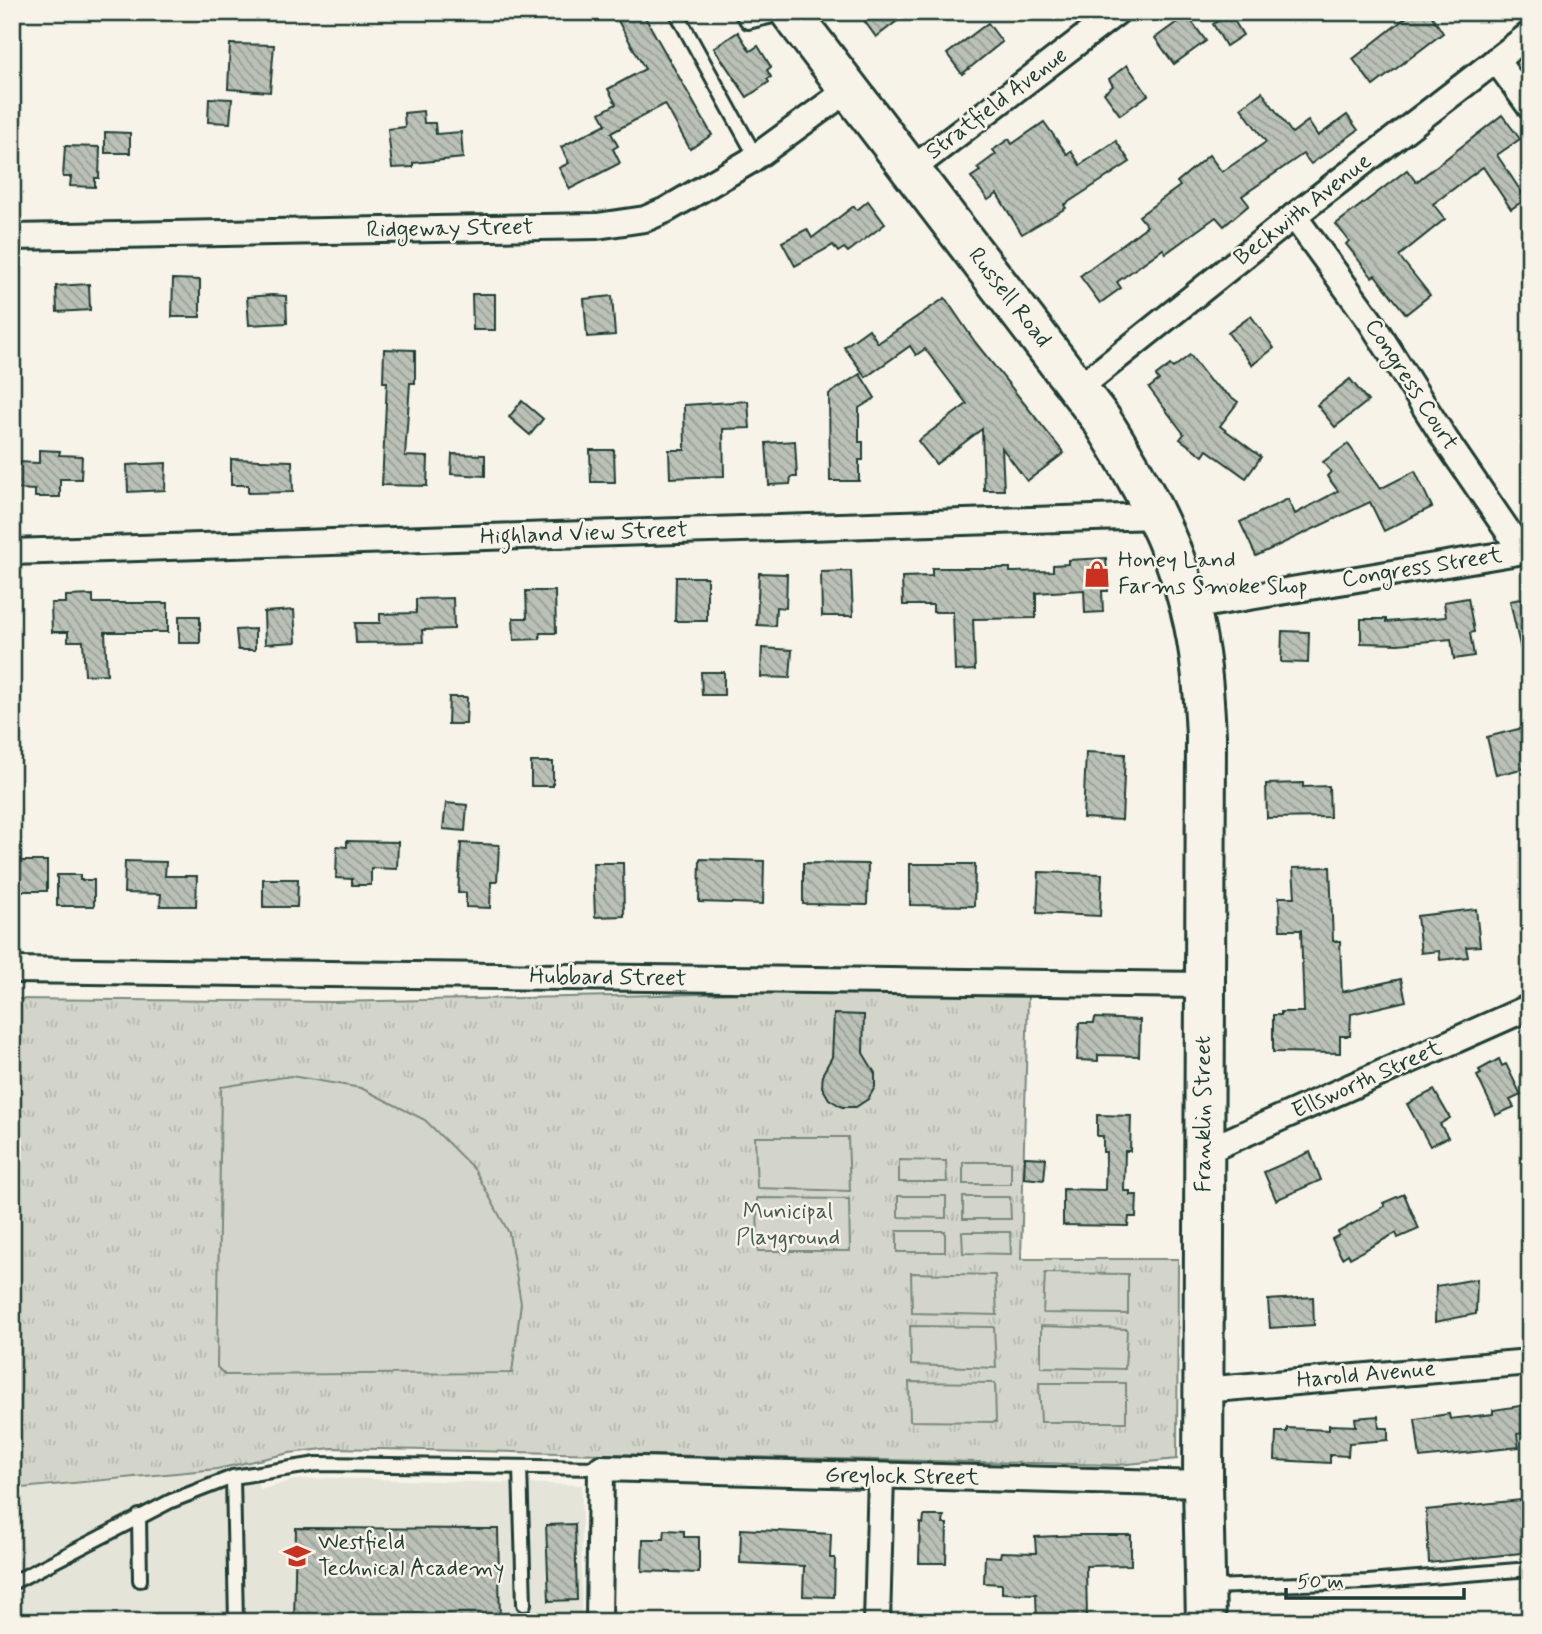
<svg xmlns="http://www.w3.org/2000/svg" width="1542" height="1634" font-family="Mynerve,sans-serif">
  <defs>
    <pattern id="grass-tufts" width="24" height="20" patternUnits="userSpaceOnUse" patternTransform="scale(1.75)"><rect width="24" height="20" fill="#d3d5ca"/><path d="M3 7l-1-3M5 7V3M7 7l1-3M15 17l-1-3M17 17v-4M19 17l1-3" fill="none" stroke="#b5b8ae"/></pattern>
    <pattern id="building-back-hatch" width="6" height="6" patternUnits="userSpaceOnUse" patternTransform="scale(1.75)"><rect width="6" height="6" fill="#bbc1b6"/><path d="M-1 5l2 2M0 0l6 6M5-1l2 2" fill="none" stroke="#979e95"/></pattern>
  </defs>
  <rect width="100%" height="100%" fill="#f7f3e8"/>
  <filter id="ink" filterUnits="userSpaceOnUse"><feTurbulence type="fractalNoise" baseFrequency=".0143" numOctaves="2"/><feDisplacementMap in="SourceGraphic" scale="14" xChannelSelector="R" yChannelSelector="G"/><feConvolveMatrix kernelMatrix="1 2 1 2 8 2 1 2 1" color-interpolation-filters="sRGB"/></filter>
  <g filter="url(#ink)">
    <polygon fill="#e5e4d9" points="250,1463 260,1490 294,1480 331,1478 582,1485 581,1622 12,1622 12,1489 217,1469"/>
    <polygon fill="url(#grass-tufts)" stroke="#79897f" stroke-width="2" points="887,990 1028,995 1021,1259 1178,1259 1177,1459 1118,1465 332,1448 290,1453 217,1469 12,1489 12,999 335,1002"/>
    <g fill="#d3d5ca" stroke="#79897f" stroke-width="2">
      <polygon points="291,1076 361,1088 425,1120 475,1170 509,1233 521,1303 512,1373 225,1375 217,1367 221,1087"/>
      <polygon points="755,1137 848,1137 850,1191 757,1188"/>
      <polygon points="899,1160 946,1161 947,1182 899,1182"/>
      <rect x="963" y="1162" width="48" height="22"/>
      <polygon points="898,1196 946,1196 946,1218 898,1217"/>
      <polygon points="963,1197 1010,1197 1011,1219 963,1219"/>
      <polygon points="757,1198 849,1199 850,1251 758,1251"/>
      <rect x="897" y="1231" width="48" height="21"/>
      <polygon points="962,1232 1010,1232 1011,1254 963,1253"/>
      <polygon points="911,1273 995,1275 997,1315 912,1313"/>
      <polygon points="1045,1273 1128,1274 1128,1314 1043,1313"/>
      <polygon points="910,1326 994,1327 996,1368 911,1365"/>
      <polygon points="1041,1326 1127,1329 1125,1369 1041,1367"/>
      <polygon points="909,1382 995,1383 996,1422 910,1421"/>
      <polygon points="1039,1383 1126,1383 1126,1422 1041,1422"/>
    </g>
    <g fill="url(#building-back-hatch)" stroke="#1f3d34" stroke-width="2">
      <polygon points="613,12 642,12 712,135 690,149 665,104 611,133 618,146 613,149 620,163 570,189 559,168 569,163 561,147 606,124 600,113 616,104 608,89 645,69"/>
      <polygon points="858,12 909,12 876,37"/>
      <polygon points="1413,12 1429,12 1443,33 1373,86 1353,59"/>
      <polygon points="1230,14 1243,35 1226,46 1213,24"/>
      <polygon points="1187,15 1206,41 1174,64 1155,38"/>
      <polygon points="988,23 1002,42 962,74 947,54"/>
      <polygon points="738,32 750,51 758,46 771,67 767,70 771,77 767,79 769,82 747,97 714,48"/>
      <polygon points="230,44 274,45 270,92 228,89"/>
      <polygon points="1127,65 1148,95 1120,115 1104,93 1113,86 1109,79"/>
      <polygon points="1262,92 1292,133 1308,121 1318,136 1347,115 1358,130 1311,164 1303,154 1242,196 1249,205 1224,226 1216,217 1166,253 1163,249 1117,282 1121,288 1100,303 1080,276 1147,226 1139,216 1180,186 1177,182 1209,155 1222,172 1266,142 1241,108"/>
      <polygon points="209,98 232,99 230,123 208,122"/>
      <polygon points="423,111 424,123 435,123 436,134 461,132 463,158 413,163 413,167 392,168 388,129 405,127 404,113"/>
      <polygon points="1502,115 1520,139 1497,155 1526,199 1511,209 1483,167 1433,204 1445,219 1399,256 1430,295 1406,314 1375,275 1372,277 1346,244 1349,241 1336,224 1407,170 1416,182"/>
      <polygon points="1044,122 1067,154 1071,151 1080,165 1116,141 1130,162 1064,205 1066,208 1022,234 997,194 988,200 971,177 980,171 977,168 996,154 993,150 1009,139 1012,144"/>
      <polygon points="105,132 130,133 130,153 105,153"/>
      <polygon points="65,146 100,147 99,178 95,178 95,187 70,186 71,177 63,177"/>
      <polygon points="868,201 885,224 848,252 844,248 838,252 833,245 795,266 782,242 807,229 812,238 854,206 857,210"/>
      <polygon points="173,279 200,280 200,317 172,317"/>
      <polygon points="89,284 90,310 57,312 56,286"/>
      <polygon points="472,294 495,294 495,330 473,330"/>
      <polygon points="272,295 286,296 287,323 249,325 247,297"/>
      <polygon points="612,296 615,335 587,337 584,299"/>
      <polygon points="945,298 975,342 1064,453 1027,481 1002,448 1004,490 984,490 982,429 936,464 918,441 967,404 925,349 916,355 910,346 866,377 844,347 869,329 878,343"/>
      <polygon points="1251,316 1274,348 1252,365 1228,333"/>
      <polygon points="384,349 415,350 415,383 410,383 405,456 428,457 427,486 382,485 387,382 383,382"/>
      <polygon points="1190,355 1210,381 1238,402 1220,426 1261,457 1246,478 1207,450 1203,456 1180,439 1184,434 1149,388 1159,380 1156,376 1170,365 1173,368"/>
      <polygon points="860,374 875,398 859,408 859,442 863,442 863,460 859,460 859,481 830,481 829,394"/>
      <polygon points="1350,379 1368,401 1335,427 1317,405"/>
      <polygon points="522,401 543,419 530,435 509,417"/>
      <polygon points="748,401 750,428 723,429 724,476 670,478 669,450 685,450 684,405"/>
      <polygon points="795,441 797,477 791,477 790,484 769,485 766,443"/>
      <polygon points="1348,444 1380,489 1415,471 1432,507 1384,531 1370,502 1256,556 1240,522 1288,499 1295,514 1338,491 1327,476 1331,472 1323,462"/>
      <polygon points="39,450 60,451 59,455 82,456 81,479 60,479 60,497 35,497 35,490 17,489 18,462 39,463"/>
      <polygon points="590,450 614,450 615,482 591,482"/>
      <polygon points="452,454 485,455 485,476 451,474"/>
      <polygon points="231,459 292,461 293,492 248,493 248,485 231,485"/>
      <polygon points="166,463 165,490 128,492 127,465"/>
      <polygon points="1106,558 1108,591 1102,591 1103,612 1085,613 1084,590 1036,593 1036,618 973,619 975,670 955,671 953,612 933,612 933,605 903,605 902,577 932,576 932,568 1010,568 1010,572 1053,571 1053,565 1068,564 1068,560"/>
      <polygon points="851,571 853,616 822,616 821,572"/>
      <polygon points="759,573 787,574 786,608 776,607 775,626 757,625"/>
      <polygon points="676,577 707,577 707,621 675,621"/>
      <polygon points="526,591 555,591 556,633 540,633 540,639 514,640 513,618 527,618"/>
      <polygon points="93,595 93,603 168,603 168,632 105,632 107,674 85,675 83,641 68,641 68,632 52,632 51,603 66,603 66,596"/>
      <polygon points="1530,597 1530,654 1522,655 1510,601"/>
      <polygon points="453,598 454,629 422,630 423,642 356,643 355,623 380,623 380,614 416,613 416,599"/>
      <polygon points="1468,598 1474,632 1470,633 1474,656 1454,659 1451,639 1398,644 1361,643 1361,619 1386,619 1386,622 1446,617 1444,602"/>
      <polygon points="294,610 296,642 265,644 264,612"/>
      <rect x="179" y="616" width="21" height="27"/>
      <polygon points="255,629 255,650 238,650 236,630"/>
      <polygon points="1282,631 1309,632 1308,663 1281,662"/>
      <polygon points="762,648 792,650 790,678 761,677"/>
      <polygon points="701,672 724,672 724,695 702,695"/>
      <polygon points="449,697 467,697 466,724 448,724"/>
      <polygon points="1530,726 1530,767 1496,775 1487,737"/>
      <polygon points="1086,752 1125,754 1122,820 1083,818"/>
      <rect x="531" y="762" width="22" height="24"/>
      <polygon points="1303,783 1303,787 1329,786 1330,817 1267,818 1266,784"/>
      <polygon points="446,803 467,805 465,831 443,829"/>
      <polygon points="347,841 398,842 397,869 371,868 371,885 352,885 352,879 336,878 337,846 347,847"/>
      <polygon points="461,843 499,845 497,882 491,882 490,908 466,907 466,893 458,893"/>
      <polygon points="700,859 764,861 763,904 699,902"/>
      <rect x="20" y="861" width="27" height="30"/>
      <polygon points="125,861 166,862 165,876 197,876 196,906 160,906 161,894 124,893"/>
      <polygon points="593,863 623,863 624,916 595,917"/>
      <polygon points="803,863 868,864 867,905 803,904"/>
      <polygon points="910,864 975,864 974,906 910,905"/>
      <polygon points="1330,867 1333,941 1340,941 1342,992 1401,979 1406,1001 1351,1014 1350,1036 1340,1036 1340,1053 1273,1052 1273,1015 1281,1015 1281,1012 1304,1012 1301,930 1280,930 1279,897 1295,897 1293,868"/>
      <polygon points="1039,872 1102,874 1100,916 1037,913"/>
      <polygon points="57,875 80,875 80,880 94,880 94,906 57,906"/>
      <polygon points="263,879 298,879 297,907 263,907"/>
      <polygon points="1476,909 1480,946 1466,947 1468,957 1440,960 1439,951 1421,953 1417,916"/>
      <polygon points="834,1014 864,1015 863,1053 875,1073 875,1087 868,1099 856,1107 842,1107 829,1099 822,1087 823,1073 832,1057"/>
      <polygon points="1095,1018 1140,1020 1139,1056 1098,1055 1098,1061 1077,1060 1079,1023 1094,1023"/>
      <polygon points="1499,1059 1502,1066 1506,1064 1521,1095 1510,1100 1514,1107 1496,1115 1477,1076 1481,1074 1479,1070"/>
      <polygon points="1434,1090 1450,1118 1440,1124 1448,1137 1430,1146 1407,1104"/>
      <polygon points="1097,1115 1131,1116 1130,1151 1125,1151 1124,1191 1130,1191 1130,1195 1137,1195 1136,1217 1129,1217 1128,1226 1063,1225 1063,1189 1105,1190 1106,1152 1103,1152 1103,1136 1097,1136"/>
      <polygon points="1310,1152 1321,1180 1276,1200 1264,1172"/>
      <polygon points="1025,1157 1046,1158 1044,1180 1024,1178"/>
      <polygon points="1404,1194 1419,1229 1398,1238 1396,1233 1350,1258 1348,1254 1342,1258 1332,1239 1339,1235 1338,1232 1385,1206 1383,1203"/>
      <polygon points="1477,1279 1476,1314 1435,1322 1436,1286"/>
      <polygon points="1313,1297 1314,1325 1270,1328 1268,1300"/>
      <polygon points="1527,1405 1530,1432 1517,1434 1519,1447 1420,1458 1415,1419 1449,1414 1450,1419 1493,1414 1493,1410"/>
      <polygon points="1378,1416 1379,1428 1388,1428 1388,1440 1349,1443 1348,1456 1330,1455 1330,1463 1275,1460 1276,1432 1287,1432 1287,1428 1329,1430 1329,1425 1356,1426 1355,1418"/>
      <polygon points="1530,1499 1530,1552 1429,1563 1426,1510"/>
      <polygon points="924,1516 944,1516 943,1524 947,1524 946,1563 919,1563 920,1523 923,1524"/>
      <polygon points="575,1524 577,1600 549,1601 546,1525"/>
      <polygon points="296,1528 498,1529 500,1622 294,1622"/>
      <polygon points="741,1529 831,1534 830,1558 835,1558 834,1597 803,1596 804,1566 740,1563"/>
      <polygon points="665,1530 684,1531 684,1537 699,1537 699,1573 642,1571 643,1539 664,1539"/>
      <polygon points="1081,1535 1131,1535 1131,1565 1086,1566 1087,1618 1066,1618 1066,1622 1037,1622 1036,1594 1002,1593 1002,1584 984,1583 985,1556 1000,1557 1001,1552 1036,1553 1035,1537"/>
    </g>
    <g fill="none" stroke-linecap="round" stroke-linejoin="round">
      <defs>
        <g id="service">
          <polyline points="676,12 756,157"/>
          <polyline points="740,12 748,22 769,17 775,12"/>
          <polyline points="520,1467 524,1604"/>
          <polyline points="233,1477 236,1622"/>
          <polyline points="139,1516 140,1580"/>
          <polyline points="12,1583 171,1501 233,1477 317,1464 601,1468"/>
          <polyline points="1209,1587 1368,1582 1530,1569"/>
        </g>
        <g id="minor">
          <polyline points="1496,60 1530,107"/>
          <polyline points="911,170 1117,12"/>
          <polyline points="1294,216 1371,322 1445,439 1516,543 1530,550"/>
          <polyline points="12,237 597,226 645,219 666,210 750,161 849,89"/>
          <polyline points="1079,388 1294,216 1530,34"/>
          <polyline points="12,552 1156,516"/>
          <polyline points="1190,607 1530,550"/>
          <polyline points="12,970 1205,985"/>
          <polyline points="1204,1152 1530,1007"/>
          <polyline points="1203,1390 1530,1362"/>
          <polyline points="599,1622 601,1468 1203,1484"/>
          <polyline points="877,1622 881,1476"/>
        </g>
        <path id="primary" d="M790,12L1101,419C1138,477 1173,540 1190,608C1201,650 1204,693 1206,736L1203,1484L1206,1622"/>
      </defs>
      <use href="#service" stroke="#1f3d34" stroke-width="18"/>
      <use href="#minor" stroke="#1f3d34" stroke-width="30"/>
      <use href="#primary" stroke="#1f3d34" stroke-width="44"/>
      <use href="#service" stroke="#f7f3e8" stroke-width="12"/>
      <use href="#minor" stroke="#f7f3e8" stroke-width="24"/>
      <use href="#primary" stroke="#f7f3e8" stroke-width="38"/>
    </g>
  </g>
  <defs>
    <symbol id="shop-bare" viewBox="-9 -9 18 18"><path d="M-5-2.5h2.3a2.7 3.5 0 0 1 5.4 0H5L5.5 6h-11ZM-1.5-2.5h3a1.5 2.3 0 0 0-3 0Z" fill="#c8321e" stroke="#f7f3e8" stroke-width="2.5" paint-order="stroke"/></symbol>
    <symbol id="school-bare" viewBox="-9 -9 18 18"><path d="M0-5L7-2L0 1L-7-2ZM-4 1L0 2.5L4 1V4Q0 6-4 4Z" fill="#c8321e" stroke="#f7f3e8" stroke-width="2.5" paint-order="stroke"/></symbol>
  </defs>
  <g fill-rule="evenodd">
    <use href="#shop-bare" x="1078" y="555" width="38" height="38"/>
    <use href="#school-bare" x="278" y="1537" width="38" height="38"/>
  </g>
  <g text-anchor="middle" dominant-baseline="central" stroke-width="5" stroke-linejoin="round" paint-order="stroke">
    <g font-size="23" fill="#1f3d34" stroke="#f7f3e8">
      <text transform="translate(997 104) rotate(-37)">Stratfield Avenue</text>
      <text transform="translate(1303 210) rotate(-38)">Beckwith Avenue</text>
      <text transform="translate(450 229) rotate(-1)">Ridgeway Street</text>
      <text transform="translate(1009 298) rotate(52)">Russell Road</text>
      <text transform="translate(1411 385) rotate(57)">Congress Court</text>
      <text transform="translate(584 534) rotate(-2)">Highland View Street</text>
      <text transform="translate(1422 568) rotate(-9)">Congress Street</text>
      <text transform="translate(608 978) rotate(1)">Hubbard Street</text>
      <text transform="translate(1367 1080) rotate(-24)">Ellsworth Street</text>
      <text transform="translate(1204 1114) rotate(-90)">Franklin Street</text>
      <text transform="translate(1366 1375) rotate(-5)">Harold Avenue</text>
      <text transform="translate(902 1477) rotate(1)">Greylock Street</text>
    </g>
    <g font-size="23" fill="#1f3d34" stroke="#f7f3e8" text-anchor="start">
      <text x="1118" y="561">Honey Land<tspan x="1118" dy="26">Farms Smoke Shop</tspan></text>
      <text x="318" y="1543">Westfield<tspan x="318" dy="26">Technical Academy</tspan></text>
    </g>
    <g font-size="23" fill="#435b52" stroke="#f7f3e8">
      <text x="788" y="1212">Municipal<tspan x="788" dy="26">Playground</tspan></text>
    </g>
  </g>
  <rect width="1542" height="1634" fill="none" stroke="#f7f3e8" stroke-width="42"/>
  <rect x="21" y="21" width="1500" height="1592" fill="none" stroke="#1f3d34" stroke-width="2.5" filter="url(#ink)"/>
  <path d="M1286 1588v10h178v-10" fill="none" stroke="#1f3d34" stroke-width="3.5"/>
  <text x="1297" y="1588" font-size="21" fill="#1f3d34" stroke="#f7f3e8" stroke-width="5" paint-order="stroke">50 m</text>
</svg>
